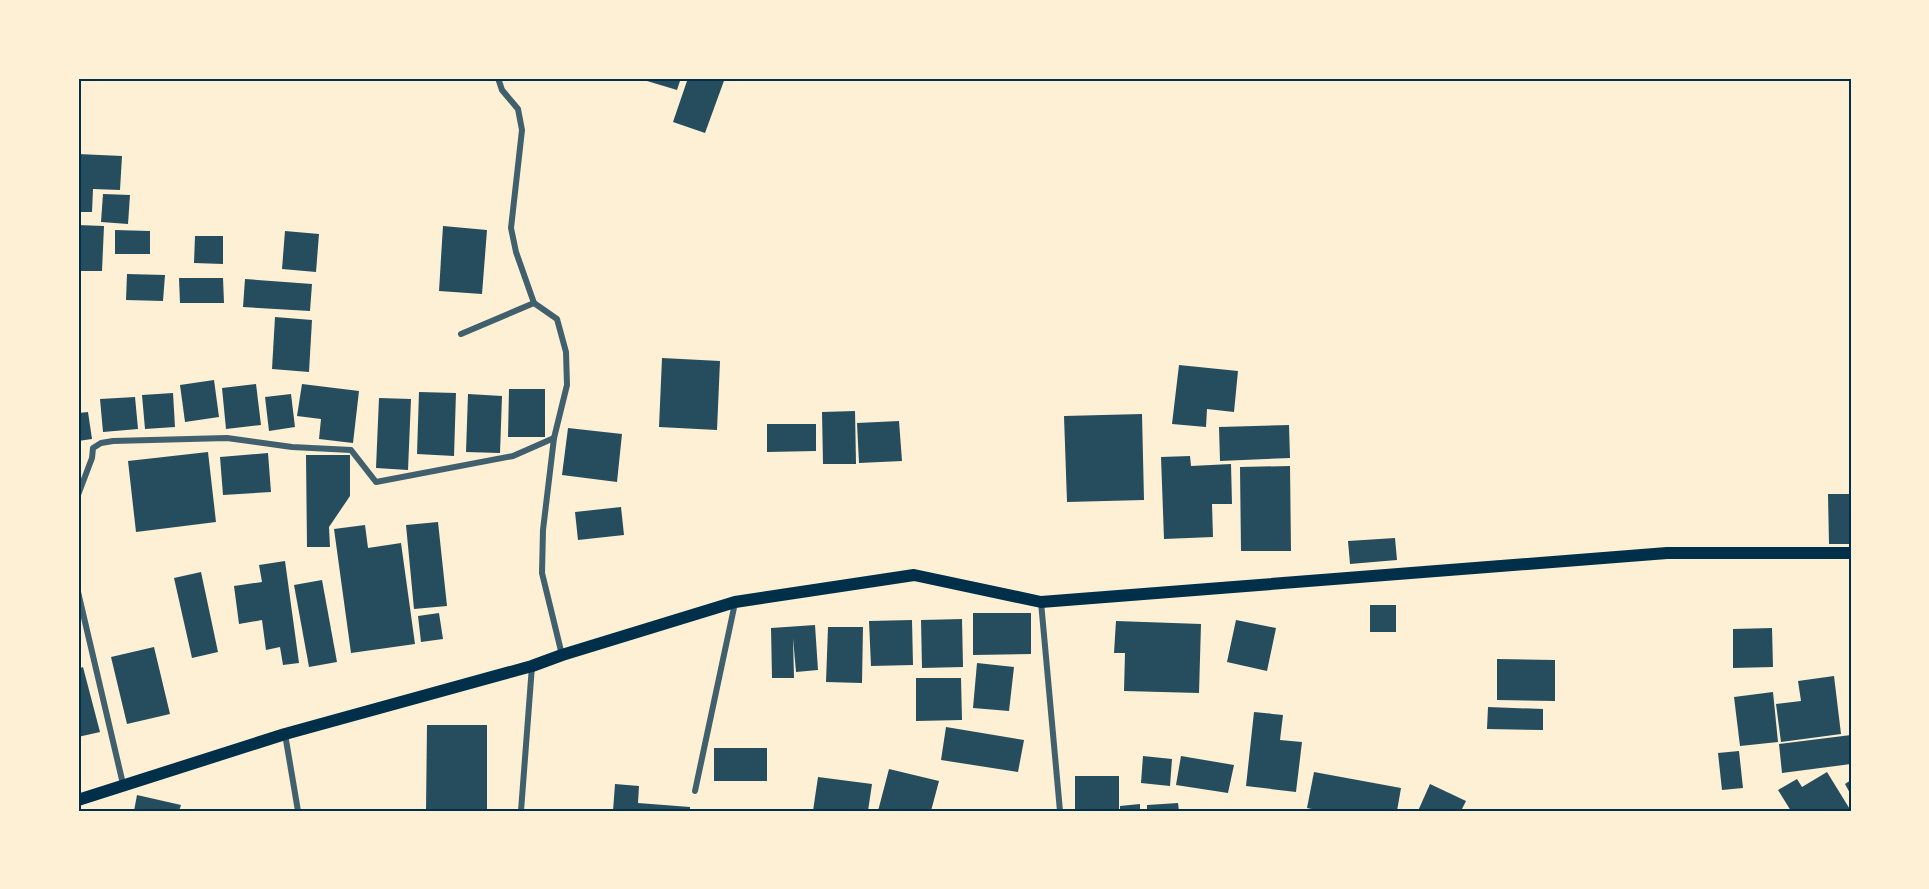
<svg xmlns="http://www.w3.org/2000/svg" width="1929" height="889" font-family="Roboto,sans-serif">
  <rect width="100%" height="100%" fill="#fdf0d5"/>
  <g fill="#264d5e">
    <polygon points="637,78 681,78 677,90"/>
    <polygon points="688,78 725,78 705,133 673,122"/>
    <polygon points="78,154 122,156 120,190 93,189 92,212 78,212"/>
    <polygon points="103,194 130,195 128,224 101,222"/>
    <polygon points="78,225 104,226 102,271 78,271"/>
    <polygon points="443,226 487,230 482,294 439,291"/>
    <polygon points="115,230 150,231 150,254 115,254"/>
    <polygon points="285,231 319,234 316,272 282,269"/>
    <polygon points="195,236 223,236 223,264 194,263"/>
    <polygon points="127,274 165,275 163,301 126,300"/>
    <polygon points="179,278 223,278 224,303 180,303"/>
    <polygon points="245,279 312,284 310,311 243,307"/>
    <polygon points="275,317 312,320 309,372 272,369"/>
    <polygon points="662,358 720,361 717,430 659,427"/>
    <polygon points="1179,365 1238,371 1234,412 1207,409 1206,427 1172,424"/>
    <polygon points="214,380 219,417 185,422 180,385"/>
    <polygon points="256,384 261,425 226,429 222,388"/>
    <polygon points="302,384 359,391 353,443 319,439 321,419 297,416"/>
    <polygon points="509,389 545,389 545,437 508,437"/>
    <polygon points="419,392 456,393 454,456 417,454"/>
    <polygon points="173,393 175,427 145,429 142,395"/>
    <polygon points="291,394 295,427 269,431 265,397"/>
    <polygon points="468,394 502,396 500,453 466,452"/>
    <polygon points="135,397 138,429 103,432 100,399"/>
    <polygon points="379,398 411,399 408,470 376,468"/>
    <polygon points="855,411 856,464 823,464 822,412"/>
    <polygon points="88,412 92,439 78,441 78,413"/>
    <polygon points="1142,414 1144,500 1067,502 1064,416"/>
    <polygon points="899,421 902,461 859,463 857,423"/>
    <polygon points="767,424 816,424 816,451 767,452"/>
    <polygon points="1289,425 1290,458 1220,461 1219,427"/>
    <polygon points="568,428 622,434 617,482 562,475"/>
    <polygon points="208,452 216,522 136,532 128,461"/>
    <polygon points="268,453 271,492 223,495 220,457"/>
    <polygon points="306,455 350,455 350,496 329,527 330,547 307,547"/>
    <polygon points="1190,456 1191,466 1231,464 1232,504 1212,504 1213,537 1164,539 1161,457"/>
    <polygon points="1290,466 1291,551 1241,551 1240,467"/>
    <polygon points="1828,494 1851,494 1851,544 1829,544"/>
    <polygon points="621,507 624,535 578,540 575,512"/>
    <polygon points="438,522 447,606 414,609 406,525"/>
    <polygon points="365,525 368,548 401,543 415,644 351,653 334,529"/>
    <polygon points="1395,538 1397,560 1350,564 1348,541"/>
    <polygon points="285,561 299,663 283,665 280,647 266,650 262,620 239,624 234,586 262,582 259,565"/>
    <polygon points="201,572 218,652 192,658 174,578"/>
    <polygon points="322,580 337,662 309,667 294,585"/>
    <rect x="1370" y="605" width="26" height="27"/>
    <polygon points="439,613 443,639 421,642 418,616"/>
    <polygon points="973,613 1031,613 1031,654 973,655"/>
    <polygon points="962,619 963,667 922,668 921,620"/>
    <polygon points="912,620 913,665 871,666 869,621"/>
    <polygon points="1236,620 1276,628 1267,671 1227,662"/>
    <polygon points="1116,621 1201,624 1199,693 1124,691 1125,653 1114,653"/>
    <polygon points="815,625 818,670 796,672 793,638 794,678 772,678 771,628"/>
    <polygon points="828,627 863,627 862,683 826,682"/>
    <polygon points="1772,628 1773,667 1733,668 1733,629"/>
    <polygon points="154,647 170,714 127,724 111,657"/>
    <polygon points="1497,659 1555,660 1555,701 1497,700"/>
    <polygon points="977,663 1014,667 1009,711 973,708"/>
    <polygon points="83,667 100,732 78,737 78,669"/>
    <polygon points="1834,676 1841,734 1781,742 1776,704 1801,701 1798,681"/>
    <polygon points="916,678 961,678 962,720 916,721"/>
    <polygon points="1773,692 1778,742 1740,746 1734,697"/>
    <polygon points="1488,707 1543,709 1543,730 1487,729"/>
    <polygon points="1254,712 1283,715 1280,740 1302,742 1296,792 1246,786"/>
    <polygon points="427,725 487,725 487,811 426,811"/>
    <polygon points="946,727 1024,740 1018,772 941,760"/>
    <polygon points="1851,735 1851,764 1782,773 1779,744"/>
    <rect x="714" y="748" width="53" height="33"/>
    <polygon points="1739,751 1743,788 1722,790 1718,753"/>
    <polygon points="1143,756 1172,759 1170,786 1141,783"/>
    <polygon points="1181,756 1234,765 1228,793 1176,785"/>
    <polygon points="889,769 939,781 931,811 878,811"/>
    <polygon points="1314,772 1401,788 1397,811 1321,811 1307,808"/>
    <polygon points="1827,772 1851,811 1791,811 1778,790 1797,779 1802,787"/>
    <rect x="1075" y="776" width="44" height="35"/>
    <polygon points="818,777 872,784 868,811 813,811"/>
    <polygon points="1851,780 1851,795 1845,784"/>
    <polygon points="615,784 639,786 638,803 690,807 690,811 613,811"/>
    <polygon points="1430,784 1466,801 1461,811 1418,811"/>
    <polygon points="137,795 181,805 179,811 134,811"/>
    <polygon points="1178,803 1179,811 1147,811 1147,805"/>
    <polygon points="1140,804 1140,811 1120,811 1120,806"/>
  </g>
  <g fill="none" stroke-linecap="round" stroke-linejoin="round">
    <g stroke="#3f606c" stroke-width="6">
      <polyline points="498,78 502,90 518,109 522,130 511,228 516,252 534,303 557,319 566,352 567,385 554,438 543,530 542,573 562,655"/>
      <polyline points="461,334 534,303"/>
      <polyline points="78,495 92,458 93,448 101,443 113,441 227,438 292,447 351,450 376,482 513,456 554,438"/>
      <polyline points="78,592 123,784"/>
      <polyline points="1041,602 1060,811"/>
      <polyline points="285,734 298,811"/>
      <polyline points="695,791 735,603"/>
      <polyline points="521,811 532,666"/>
    </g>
    <polyline stroke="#003049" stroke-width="12" points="78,800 285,734 532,666 562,655 735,602 914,575 1041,602 1667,553 1851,553"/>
  </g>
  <rect width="1929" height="889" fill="none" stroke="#fdf0d5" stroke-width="159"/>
  <rect x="80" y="80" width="1770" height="730" fill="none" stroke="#003049" stroke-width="2"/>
</svg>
